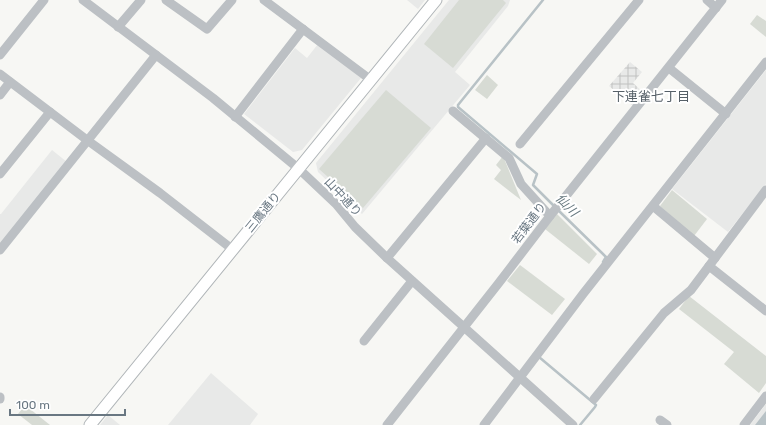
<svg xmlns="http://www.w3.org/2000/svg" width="766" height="425" font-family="Rubik,'Noto Sans JP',sans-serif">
  <defs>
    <pattern id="industrial-grid" width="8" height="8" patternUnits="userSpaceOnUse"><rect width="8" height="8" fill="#e8e9e8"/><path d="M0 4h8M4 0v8" fill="none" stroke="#c0c2c1"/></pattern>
  </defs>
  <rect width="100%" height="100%" fill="#f7f7f4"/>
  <g fill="#e8e9e8">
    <polygon points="407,0 425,0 418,9"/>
    <polygon points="449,0 510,0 508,6 455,72 470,85 362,214 318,172 316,163"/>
    <polygon points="318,44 361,78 302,150 293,152 244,114 295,48 307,58"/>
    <polygon points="766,70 766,184 728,232 672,189"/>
    <polygon points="52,150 67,162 0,247 0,214 1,214"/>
    <polygon points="211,373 258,414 250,425 168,425"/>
    <polygon points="766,404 766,425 750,425"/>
    <polygon points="108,415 120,425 100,425"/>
  </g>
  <polygon fill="url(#industrial-grid)" points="630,62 642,72 633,83 644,93 633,106 609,86"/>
  <g fill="#d7dbd4">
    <polygon points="459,0 503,0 506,3 453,68 424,44"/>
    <polygon points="757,15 766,21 766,37 750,24"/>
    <polygon points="487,75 498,85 487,99 475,90"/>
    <polygon points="386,90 431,128 363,208 319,169"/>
    <polygon points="503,156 521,200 494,179 501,170 496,165"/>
    <polygon points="672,190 707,219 694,236 660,206"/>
    <polygon points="557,214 597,254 589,264 545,229"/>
    <polygon points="520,265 565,299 552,315 507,281"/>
    <polygon points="689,296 766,356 766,383 759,393 724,364 734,352 679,309"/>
    <polygon points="25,405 50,425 32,425 18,414"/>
  </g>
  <polygon fill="#b8c2c6" points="766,411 766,425 755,425"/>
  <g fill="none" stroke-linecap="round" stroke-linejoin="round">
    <g stroke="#b8c2c6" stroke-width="2.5">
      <polyline points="543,0 458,105 458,107 537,174 533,185 554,206"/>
      <polyline points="558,210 603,254 606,257 603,262"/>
      <polyline points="539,357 596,405 595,407 580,425"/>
    </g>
    <defs>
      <polyline id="major" points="90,425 436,0"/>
    </defs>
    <use href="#major" stroke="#b0b5b8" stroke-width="13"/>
    <g stroke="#bcc0c4" stroke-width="9">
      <polyline points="83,0 213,98 299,169 336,204 355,227 387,258 573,425"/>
      <polyline points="166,0 207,29 232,0"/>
      <polyline points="264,0 371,80"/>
      <polyline points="707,0 716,8"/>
      <polyline points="118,27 141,0"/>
      <polyline points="0,55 44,0"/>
      <polyline points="669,68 726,114"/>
      <polyline points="0,74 87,140 160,193 232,249"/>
      <polyline points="0,95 10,82"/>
      <polyline points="453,111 509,158 521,184 550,216"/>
      <polyline points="235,117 303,29"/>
      <polyline points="520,144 639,0"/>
      <polyline points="0,174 50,112"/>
      <polyline points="653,206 715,258"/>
      <polyline points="0,250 156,55"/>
      <polyline points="387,258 486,138"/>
      <polyline points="709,266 766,311"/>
      <polyline points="364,341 412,281"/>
      <polyline points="0,397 0,399"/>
      <polyline points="594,399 664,313 691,290 766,190"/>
      <polyline points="660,420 667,425"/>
      <polyline points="387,425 498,284 550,216 722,0"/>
      <polyline points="484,425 583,294 766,62"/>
      <polyline points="744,425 766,396"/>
    </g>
    <use href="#major" stroke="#fff" stroke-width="11"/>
  </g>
  <g text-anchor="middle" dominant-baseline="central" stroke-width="4" stroke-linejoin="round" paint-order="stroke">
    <g font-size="12" fill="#697782" stroke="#fff">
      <text transform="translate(343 197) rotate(47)">山中通り</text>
      <text transform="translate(263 212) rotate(-51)">三鷹通り</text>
      <text transform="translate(529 223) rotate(-53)">若葉通り</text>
    </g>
    <g font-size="13" fill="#566068" stroke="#fff">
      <text x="651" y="96">下連雀七丁目</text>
    </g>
    <g font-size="13" font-style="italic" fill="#65777e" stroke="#fff">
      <text transform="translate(567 205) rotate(45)">仙川</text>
    </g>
  </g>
  <path d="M10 409v6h115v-6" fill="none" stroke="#697782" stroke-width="2"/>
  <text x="16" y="409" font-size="12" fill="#697782" stroke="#ffffff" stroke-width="3" paint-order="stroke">100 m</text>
</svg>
